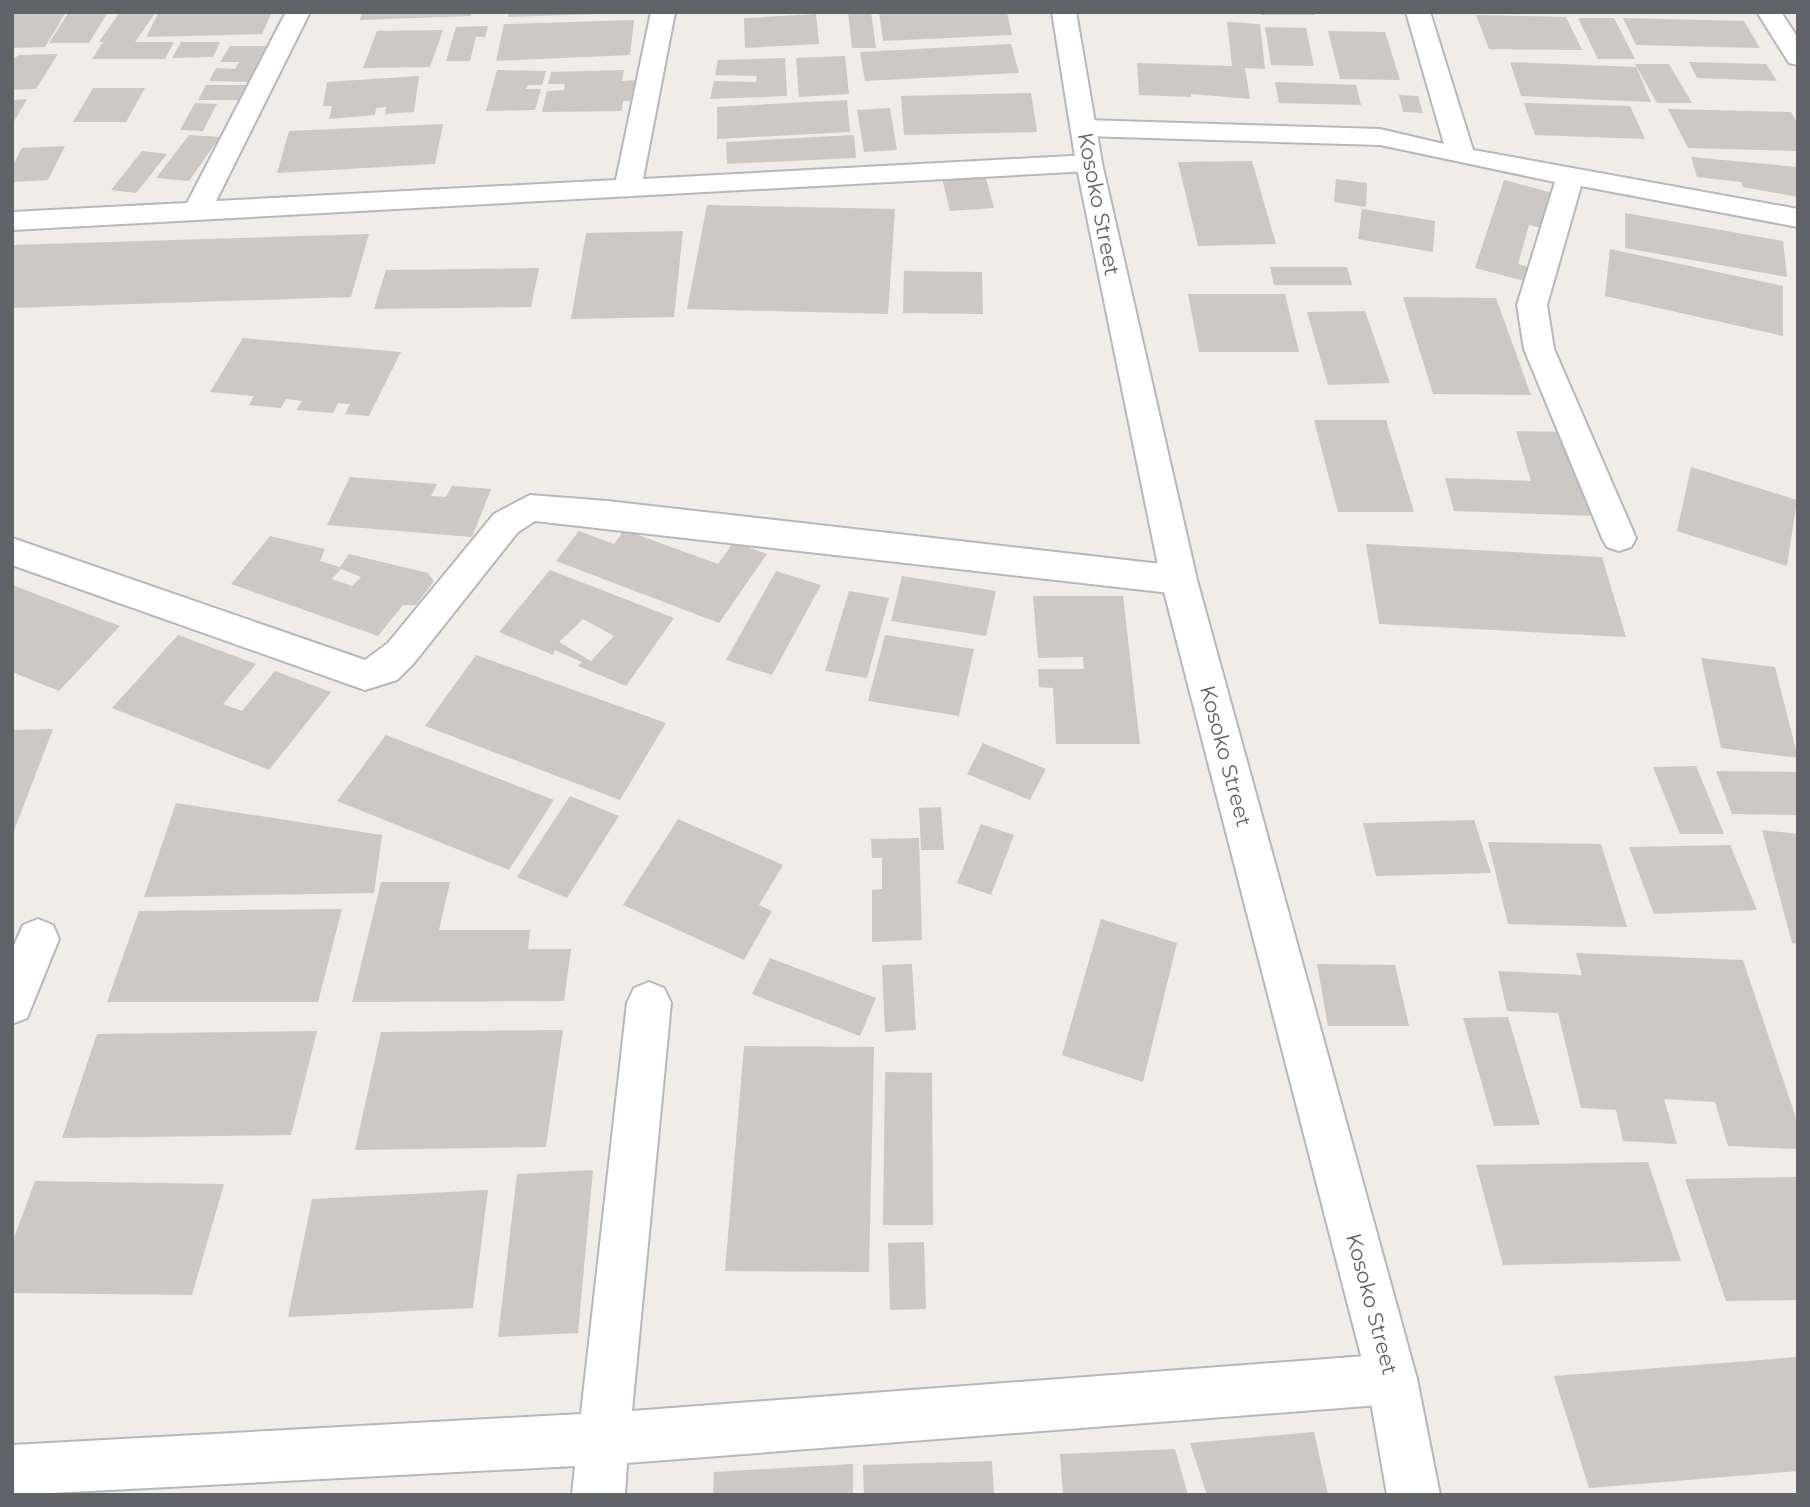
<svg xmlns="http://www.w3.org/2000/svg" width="1810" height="1507" font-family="Montserrat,sans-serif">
  <rect width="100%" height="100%" fill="#f0ede8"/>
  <g fill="#cbc8c5" fill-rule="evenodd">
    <polygon points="12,12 66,12 45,47 12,48"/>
    <polygon points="69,12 108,12 89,43 49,43"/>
    <polygon points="120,12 156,12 135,42 174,42 165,59 92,59 103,42 99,42"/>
    <polygon points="159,12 272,12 262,34 146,37"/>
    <polygon points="362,12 472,12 471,16 360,20"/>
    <polygon points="509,12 597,12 597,14 508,17"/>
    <polygon points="848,12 871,12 876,48 852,48"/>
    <polygon points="879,12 1007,12 1012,35 883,41"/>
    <polygon points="1261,12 1313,12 1314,15 1261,15"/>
    <polygon points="816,14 819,44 745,48 744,18"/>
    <polygon points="1476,15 1566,17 1582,50 1489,49"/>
    <polygon points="1578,18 1614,18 1635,59 1598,59"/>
    <polygon points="1623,18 1744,21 1760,48 1636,45"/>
    <polygon points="634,20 630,55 496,61 504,24"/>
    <polygon points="1227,22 1260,24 1265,69 1245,68 1250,99 1191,94 1191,97 1139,95 1137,63 1232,66"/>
    <polygon points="488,26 485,37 476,37 470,61 446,61 456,27"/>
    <polygon points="1265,27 1306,28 1314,66 1271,65"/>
    <polygon points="443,30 430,67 363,68 377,31"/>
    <polygon points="1328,31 1385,32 1400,80 1340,79"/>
    <polygon points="181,42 220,42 213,57 172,58"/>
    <polygon points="1011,44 1019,73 865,81 860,52"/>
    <polygon points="230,46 269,46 248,82 209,81 216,68 235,69 239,62 220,62"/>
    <polygon points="58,54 36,89 12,90 12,60 19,55"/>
    <polygon points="845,56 849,94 799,97 796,58"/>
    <polygon points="785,58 787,96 710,99 714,81 756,82 757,76 715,75 718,60"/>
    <polygon points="1510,62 1636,67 1651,102 1521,96"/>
    <polygon points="1689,62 1766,64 1777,81 1697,78"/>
    <polygon points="1635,64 1669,64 1692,103 1657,103"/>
    <polygon points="497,70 546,71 542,85 528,85 526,89 541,89 535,110 486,111"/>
    <polygon points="624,70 622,81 640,80 637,101 623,101 622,111 542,112 547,91 564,90 565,84 548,84 551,72"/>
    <polygon points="419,76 414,112 385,114 386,107 376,108 375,115 329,119 332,106 323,106 327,82"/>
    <polygon points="1275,82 1356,85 1361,105 1279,103"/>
    <polygon points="206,85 246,85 238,100 198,100"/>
    <polygon points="93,88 145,88 126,122 73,122"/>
    <polygon points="1031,93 1037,132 904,135 901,96"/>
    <polygon points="1399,95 1418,96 1423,113 1403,112"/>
    <polygon points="27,99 12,125 12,100"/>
    <polygon points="847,100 850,132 717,139 717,107"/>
    <polygon points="195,103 217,104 203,131 180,130"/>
    <polygon points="1524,103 1630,106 1645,139 1535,135"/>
    <polygon points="890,108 897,150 864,152 857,110"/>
    <polygon points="1668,109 1791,112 1798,124 1798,151 1688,148"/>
    <polygon points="443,124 435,164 277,173 289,131"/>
    <polygon points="189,135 220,137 189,181 156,178"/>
    <polygon points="854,135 856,158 727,164 726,142"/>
    <polygon points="65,146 48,180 12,182 12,167 22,148"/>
    <polygon points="142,151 167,154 136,193 111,190"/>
    <polygon points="1691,157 1798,167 1798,197 1743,187 1741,182 1697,177"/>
    <polygon points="1252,161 1276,244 1198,246 1178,162"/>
    <polygon points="985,175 994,208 950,211 942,178"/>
    <polygon points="1336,179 1367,183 1366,207 1334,202"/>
    <polygon points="1504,180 1553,193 1542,228 1529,225 1518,264 1532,268 1528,282 1475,268"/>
    <polygon points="707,205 895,209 888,314 687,309"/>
    <polygon points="1362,209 1435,221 1433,252 1358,239"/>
    <polygon points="1625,213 1783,241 1787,277 1625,248"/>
    <polygon points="683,231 674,317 571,319 586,233"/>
    <polygon points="369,234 351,297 12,308 12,245"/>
    <polygon points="1610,249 1783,286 1783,336 1605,296"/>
    <polygon points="1270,267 1347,267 1352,285 1274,285"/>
    <polygon points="539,268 531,307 374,309 386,270"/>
    <polygon points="904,271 982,272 983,314 903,313"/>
    <polygon points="1188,294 1285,294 1299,352 1199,352"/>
    <polygon points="1403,297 1496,298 1531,395 1433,394"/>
    <polygon points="1365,311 1390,383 1328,385 1307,312"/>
    <polygon points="243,338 401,352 369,416 345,414 350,404 338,403 333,413 296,410 302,401 286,399 281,408 249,405 254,396 210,392"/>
    <polygon points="1314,420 1386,420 1414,512 1338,512"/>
    <polygon points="1516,431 1570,432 1599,516 1454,511 1445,478 1531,481"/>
    <polygon points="1691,467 1797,500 1787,566 1677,531"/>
    <polygon points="350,477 437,484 431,496 446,497 452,486 491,489 472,537 327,525"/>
    <polygon points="624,530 718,564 734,542 767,554 719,623 556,561 579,531 614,544"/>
    <path d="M270,536L325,549L320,561L340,567L349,554L428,573L434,581L416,605H403L378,636L231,584ZM341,569L361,577L352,586L332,579Z"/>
    <polygon points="1366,544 1602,557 1626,637 1379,624"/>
    <path d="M550,570L674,618L626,686L578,666L582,662L555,650L553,655L499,632ZM583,619L614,636L591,661L559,642Z"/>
    <polygon points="776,571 821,585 772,675 726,660"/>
    <polygon points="902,576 996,591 986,636 891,621"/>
    <polygon points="12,585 120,626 59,691 12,672"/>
    <polygon points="849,591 889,598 867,678 825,671"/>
    <polygon points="1033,596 1123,596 1140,744 1056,744 1053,688 1039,687 1038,669 1084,669 1083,657 1038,658"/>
    <polygon points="178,635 256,664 223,704 242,711 275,671 331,692 269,770 112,708"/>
    <polygon points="885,635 974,649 959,716 868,701"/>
    <polygon points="476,655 666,723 620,800 425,726"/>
    <polygon points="1701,658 1775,667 1798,758 1721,748"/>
    <polygon points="53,729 12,836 12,730"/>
    <polygon points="386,735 554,800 509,870 337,801"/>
    <polygon points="983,743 1046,769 1030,800 967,774"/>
    <polygon points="1696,766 1724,834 1680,834 1653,767"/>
    <polygon points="1716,771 1798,772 1798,815 1732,814"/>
    <polygon points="570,796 619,816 567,898 517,877"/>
    <polygon points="176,803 382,835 374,893 144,897"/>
    <polygon points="941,807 944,850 921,850 919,808"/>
    <polygon points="678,819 783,865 759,905 772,911 744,960 623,905"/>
    <polygon points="1474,820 1491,873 1376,876 1363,823"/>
    <polygon points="981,824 1014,835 991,895 957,883"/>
    <polygon points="1762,830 1798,834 1798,944 1792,943"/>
    <polygon points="919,838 922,940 872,942 872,890 882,889 882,858 872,858 871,839"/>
    <polygon points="1488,842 1601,844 1627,927 1508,924"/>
    <polygon points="1730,845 1757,910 1654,914 1629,847"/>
    <polygon points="381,882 450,882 439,930 530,930 528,949 571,949 564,1001 352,1002"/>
    <polygon points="342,909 318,1002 107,1002 139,911"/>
    <polygon points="1101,919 1177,943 1143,1082 1062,1055"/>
    <polygon points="1576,953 1743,960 1798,1124 1798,1149 1728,1146 1715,1102 1664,1099 1677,1144 1623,1141 1616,1110 1581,1108 1558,1013 1507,1011 1498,971 1582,975"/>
    <polygon points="770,958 876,998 860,1036 752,994"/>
    <polygon points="912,964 916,1030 885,1032 882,965"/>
    <polygon points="1317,964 1395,965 1409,1026 1328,1026"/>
    <polygon points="1508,1017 1540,1125 1494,1126 1463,1018"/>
    <polygon points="563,1030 546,1147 355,1150 381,1032"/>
    <polygon points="317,1031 291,1135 62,1138 97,1034"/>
    <polygon points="744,1046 874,1047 869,1272 725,1271"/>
    <polygon points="885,1072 932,1073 933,1225 883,1225"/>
    <polygon points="1648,1162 1681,1261 1503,1265 1476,1165"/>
    <polygon points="593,1170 578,1333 498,1337 517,1174"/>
    <polygon points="1798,1177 1798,1300 1726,1301 1685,1179"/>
    <polygon points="35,1181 224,1184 192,1295 12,1293 12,1243"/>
    <polygon points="488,1190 473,1308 288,1317 312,1199"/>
    <polygon points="924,1242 926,1309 890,1310 888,1243"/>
    <polygon points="1798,1357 1798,1471 1589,1488 1554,1376"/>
    <polygon points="1314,1432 1328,1495 1207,1495 1190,1443"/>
    <polygon points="1175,1449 1188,1495 1063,1495 1060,1454"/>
    <polygon points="992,1461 994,1495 864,1495 863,1465"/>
    <polygon points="853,1464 853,1495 713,1495 714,1472"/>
  </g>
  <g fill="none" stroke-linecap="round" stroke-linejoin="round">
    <defs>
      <g id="street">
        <polygon points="286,12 310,12 216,201 616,180 651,12 675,12 643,179 1089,155 1099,157 1102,163 1099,169 1089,171 12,230 12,212 187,203"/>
        <polygon points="1406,12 1430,12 1473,150 1798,209 1798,227 1581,186 1547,305 1554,349 1636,538 1631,547 1619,551 1607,547 1602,538 1524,349 1517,305 1555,182 1380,145 1085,136 1076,134 1072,128 1076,122 1085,120 1380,129 1444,144"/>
        <polygon points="1757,12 1781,12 1798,38 1798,65 1789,63"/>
        <polygon points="530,495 607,501 1179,566 1191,570 1197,580 1191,590 1179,594 535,521 518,532 414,663 397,680 365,690 12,565 12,538 365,660 388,643 494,514"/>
        <polygon points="38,919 53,925 59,939 27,1018 12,1024 12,950 23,925"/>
        <polygon points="649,982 664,988 671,1003 632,1411 1392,1354 1410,1361 1417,1379 1410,1397 1392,1404 627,1463 625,1495 572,1495 575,1466 12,1495 12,1445 581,1414 627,1003 634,988"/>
      </g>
      <polygon id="secondary" points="1052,12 1076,12 1102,163 1197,580 1417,1379 1440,1495 1387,1495 1367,1379 1161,580 1076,163"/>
    </defs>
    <use href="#street" stroke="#b5b8bb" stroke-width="4"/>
    <use href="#secondary" stroke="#b4b7bb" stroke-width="4"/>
    <use href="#street" fill="#fff" fill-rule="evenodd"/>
    <use href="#secondary" fill="#fff" fill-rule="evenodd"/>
  </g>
  <g text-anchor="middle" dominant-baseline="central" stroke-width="5" stroke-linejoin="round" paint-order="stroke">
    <g font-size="21" fill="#606367" stroke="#fff">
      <text transform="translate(1099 204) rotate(79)">Kosoko Street</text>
      <text transform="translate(1226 756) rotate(75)">Kosoko Street</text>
      <text transform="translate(1372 1304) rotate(75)">Kosoko Street</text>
    </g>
  </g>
  <rect width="1810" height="1507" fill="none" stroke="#606367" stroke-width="28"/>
</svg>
